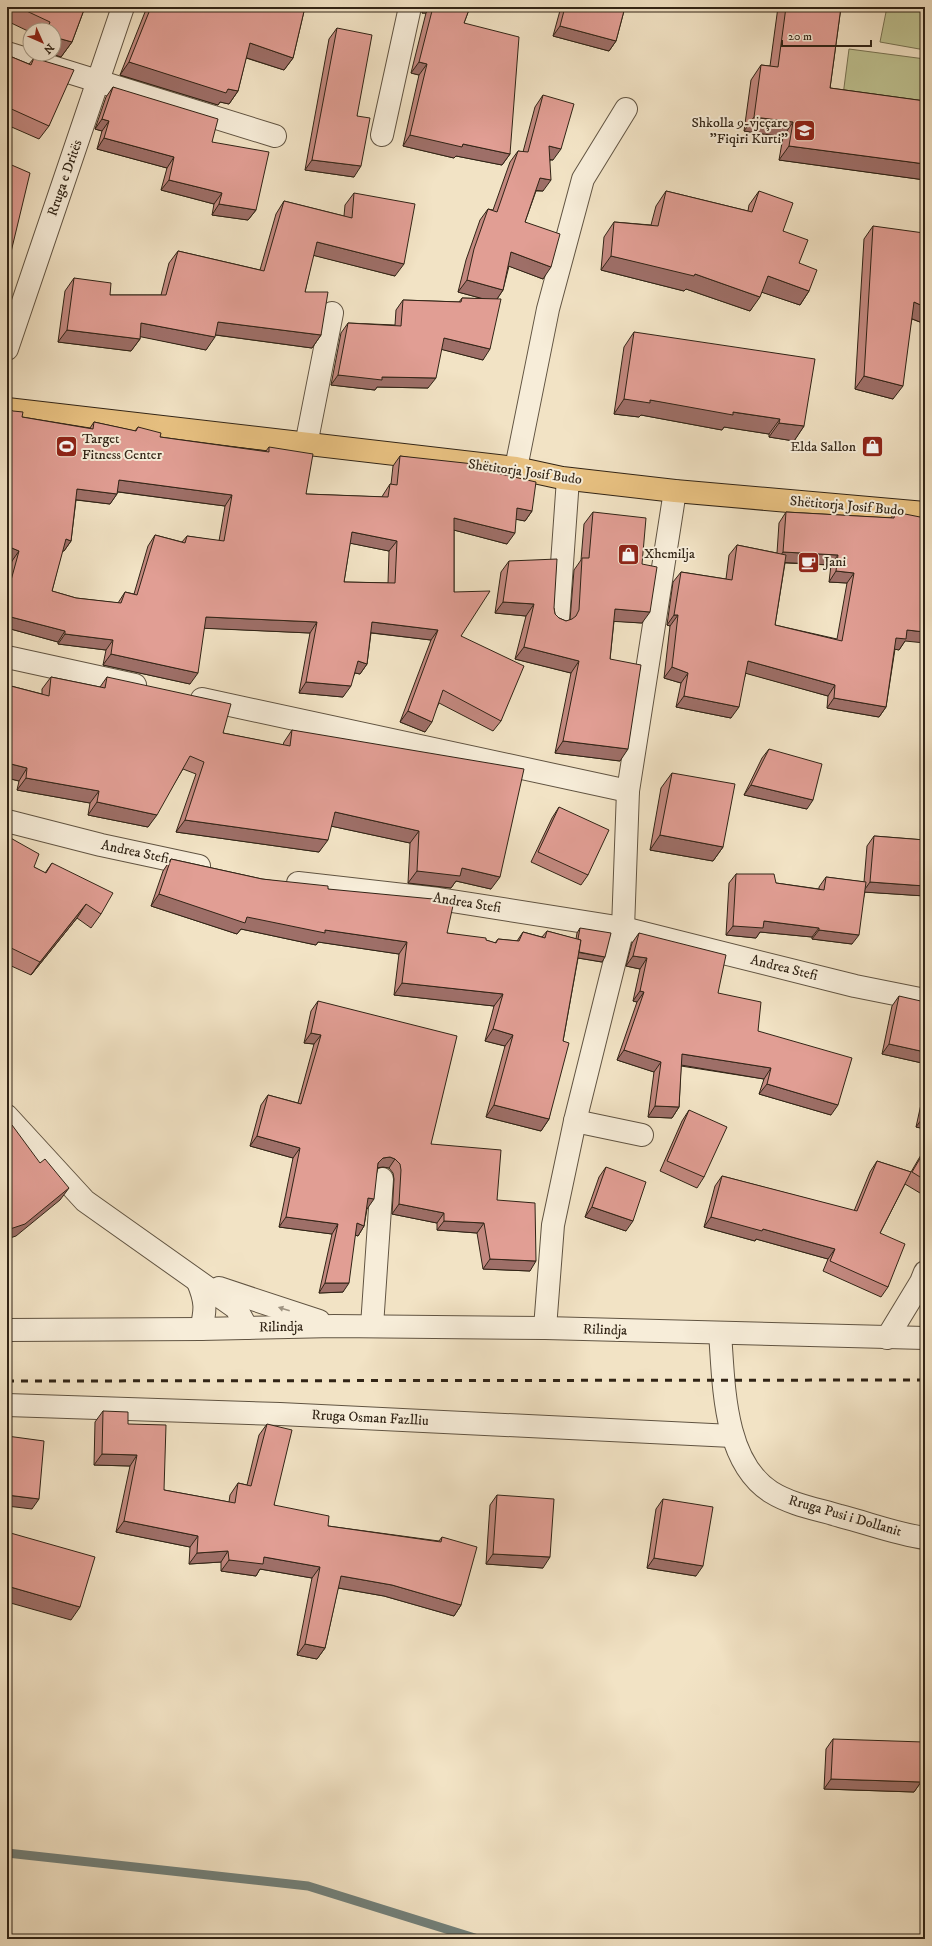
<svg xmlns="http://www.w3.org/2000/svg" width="932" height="1946" font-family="'IM FELL DW Pica',serif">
  <rect width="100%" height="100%" fill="#f2e3c5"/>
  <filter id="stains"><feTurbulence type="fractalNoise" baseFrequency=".005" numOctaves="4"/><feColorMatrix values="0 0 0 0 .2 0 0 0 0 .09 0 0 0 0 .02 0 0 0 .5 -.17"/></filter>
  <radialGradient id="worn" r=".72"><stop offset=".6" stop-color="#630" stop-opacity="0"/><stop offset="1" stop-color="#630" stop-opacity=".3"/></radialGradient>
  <g fill="#bfc392" stroke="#787454">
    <polygon points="887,7 925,7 925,50 880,42"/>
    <polygon points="849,49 925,59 925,114 842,103"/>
  </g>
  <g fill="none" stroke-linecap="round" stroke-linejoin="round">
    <polyline stroke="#72807a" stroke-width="9" points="7,1853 308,1886 478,1939"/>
    <defs>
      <g id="minor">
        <polyline points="7,53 275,136"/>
        <polyline points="382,135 410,7"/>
        <polyline points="7,349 123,7"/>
        <polyline points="306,445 332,313"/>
        <polyline points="516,468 548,309 583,179 626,109"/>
        <polyline points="558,620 568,479"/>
        <polyline points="7,657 135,685"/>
        <polyline points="202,699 628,791"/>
        <polyline points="7,821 101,845 199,866"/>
        <polyline points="298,883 439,899 623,928 855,986 925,1000"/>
        <polyline points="7,1116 85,1201 236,1308 247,1328"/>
        <polyline points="575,1121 642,1135"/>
        <path d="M198,1282C206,1301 206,1310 201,1329"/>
        <polyline points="219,1288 319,1321"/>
        <polyline points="372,1326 382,1179"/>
        <polyline points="545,1328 553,1225 575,1121 623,928 628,791 675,491"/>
        <polyline points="7,1330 201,1329 334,1326 545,1328 925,1338"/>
        <path d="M720,1333C724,1384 723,1461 771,1492C792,1505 817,1509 840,1516C868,1523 896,1534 925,1538"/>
        <polyline points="887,1338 921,1282 925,1272"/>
        <polyline points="7,1405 280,1414 732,1436"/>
      </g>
      <polyline id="major" points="7,409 516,468 562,478 675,491 925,513"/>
    </defs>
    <use href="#minor" stroke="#615442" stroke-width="24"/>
    <use href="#major" stroke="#312416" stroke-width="24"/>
    <use href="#minor" stroke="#f7edd9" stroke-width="22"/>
    <use href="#major" stroke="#e9c282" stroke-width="22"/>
    <polyline stroke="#312416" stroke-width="3" stroke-dasharray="7 7" stroke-linecap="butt" points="7,1381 925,1380"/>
  </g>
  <g fill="#c2887f" stroke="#312416" fill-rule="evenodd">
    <polygon points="7,7 85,7 72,42 61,57 52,54 54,54 54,30 30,30 30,32 7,21"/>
    <polygon points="147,7 305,7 293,58 284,70 246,58 238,91 229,104 220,102 218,105 120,75"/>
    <polygon points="422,7 470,7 464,23 510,154 502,165 456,156 454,158 403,146 419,75 411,73 426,13 422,13"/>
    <polygon points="561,7 625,7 616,41 609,51 553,36"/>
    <polygon points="778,7 841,7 830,88 925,101 925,180 779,160 783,137 744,131 751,80 761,65 770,66"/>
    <polygon points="337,28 357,116 354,177 305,170 329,39"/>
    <polygon points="7,55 29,64 34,58 49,126 39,139 7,125"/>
    <polygon points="113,87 212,142 256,210 248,220 212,215 214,204 161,190 167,168 97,149 102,131 95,129 106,97"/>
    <polygon points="543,95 553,160 550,160 543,191 536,191 525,222 543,279 509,266 503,290 497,299 483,360 441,349 428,388 377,387 375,390 331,385 341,333 348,323 395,325 396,310 403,300 459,302 462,298 484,299 458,292 466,260 480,220 488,209 493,210 510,162 518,151 523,152 535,107"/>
    <polygon points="666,191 748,211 749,205 759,191 783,231 799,263 809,291 800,305 762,292 750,311 686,289 684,291 601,270 604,237 614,222 651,225 656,206"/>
    <polygon points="354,193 395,276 313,255 305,292 321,335 312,348 215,335 206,350 140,336 140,339 131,351 58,342 65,291 74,278 110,295 161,295 169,263 178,251 260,270 276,214 284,201 344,216 345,205"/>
    <polygon points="873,226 921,254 925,256 925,324 912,319 893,399 855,389 864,239"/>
    <polygon points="634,332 804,426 794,441 769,437 769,434 724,427 722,430 641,415 639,417 614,414 624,347"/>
    <path d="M22,417L90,428L94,422L135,431L138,427L160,437L266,451L269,447L306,494L382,497L383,495L390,484H391L393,466L400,456L483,470L532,511L525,521L516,519L507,544L454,530V592L461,636L501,721L493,731L439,703L425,732L400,722L431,640L371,633L367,664L360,674L355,673L343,697L299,693L310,633L204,628L190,684L103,665L106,650L58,644V642L7,628V579L12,561ZM118,492L225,506L219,541L187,536L182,542L155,535L148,546L134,594L125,592L118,603L76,598L52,591L62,551H64L71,541L76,500L110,504ZM350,543L389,551L388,583L344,582Z"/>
    <polygon points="593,512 642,564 642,623 614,621 610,659 620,761 555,753 571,673 515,659 526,616 495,613 501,572 509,561 554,608 555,614 559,618 566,621 570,620 574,570 581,560 584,524"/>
    <path d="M786,512L891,518L895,512L905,641L899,650L895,649L886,707L879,717L827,708L828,696L746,673L731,718L676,707L681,683L664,678L670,626L667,625L673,582L681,572L726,579L729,555L737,545L777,553L779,523ZM785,563L831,565L829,582L847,583L837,639L775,625Z"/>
    <polygon points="51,677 100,687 107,677 223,733 283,745 284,742 292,730 491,889 456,881 451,888 408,883 410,843 331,826 319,852 176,832 196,774 183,769 148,827 88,815 90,803 17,790 19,781 7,778 7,685 42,694 42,689"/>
    <polygon points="769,749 807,809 744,795 762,758"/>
    <polygon points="672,773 723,847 713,861 650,850 661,788"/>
    <polygon points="559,807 588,875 581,885 531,862 552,818"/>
    <polygon points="7,836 34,867 45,873 52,863 101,914 91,928 77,918 31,975 7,964"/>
    <polygon points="874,836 925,840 925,896 865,892 852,944 812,939 812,937 760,932 756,938 726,935 729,883 736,874 776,883 819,889 819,887 826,877 864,882 867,846"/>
    <polygon points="171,859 262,879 328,889 447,933 486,940 495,943 498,939 517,941 523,932 542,937 547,931 576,939 577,933 580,928 602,962 578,958 549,1119 541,1131 486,1117 505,1046 485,1041 494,1006 394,995 399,954 318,942 316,945 241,929 237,934 151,906 163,871"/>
    <polygon points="639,933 718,993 758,1031 831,1115 759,1094 764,1079 681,1066 679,1107 672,1118 648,1117 654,1072 617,1060 637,1002 633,1001 640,969 626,966 632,943"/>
    <polygon points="899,996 922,1063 882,1054 892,1006"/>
    <polygon points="318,1001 431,1144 497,1200 530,1271 483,1269 477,1233 437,1230 437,1223 392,1214 394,1179 393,1173 389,1168 383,1167 378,1168 367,1209 364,1226 358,1236 355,1235 343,1292 319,1293 332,1234 279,1227 293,1158 250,1146 261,1105 268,1095 298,1103 314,1044 304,1043 311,1011"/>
    <polygon points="925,1086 925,1129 916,1127"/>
    <polygon points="689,1110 704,1177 697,1188 660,1171 682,1121"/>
    <polygon points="925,1148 925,1196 905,1184 880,1233 888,1287 881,1297 823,1271 828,1259 756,1239 755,1241 704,1227 715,1186 722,1176 854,1211 870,1172 877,1161 911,1172"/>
    <polygon points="606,1167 626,1231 585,1217 599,1177"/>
    <polygon points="103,1411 128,1424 164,1490 229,1502 230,1495 238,1483 247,1485 259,1435 267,1424 274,1505 328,1526 439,1541 442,1537 461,1605 454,1616 384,1596 338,1588 325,1648 317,1659 297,1655 312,1578 260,1569 256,1576 221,1571 221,1562 189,1564 190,1547 116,1532 130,1466 94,1465 95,1422"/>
    <polygon points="497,1495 543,1568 486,1564 490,1505"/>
    <polygon points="663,1499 696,1576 647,1568 656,1509"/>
    <polygon points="833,1739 921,1782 914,1792 824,1789 826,1749"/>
  </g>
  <g fill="#9e6f68" stroke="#312416">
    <polygon points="426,7 431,7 426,13 422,13"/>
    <polygon points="560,26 616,41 609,51 553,36"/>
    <polygon points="54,37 72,42 61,57 52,54 54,54"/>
    <polygon points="250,43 293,58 284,70 241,56"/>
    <polygon points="129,62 228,89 238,91 229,104 220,102 218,105 120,75"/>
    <polygon points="419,62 427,64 419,75 411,73"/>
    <polygon points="754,117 793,122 783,137 744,131"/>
    <polygon points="102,119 109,121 102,131 95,129"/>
    <polygon points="410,135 463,144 510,154 502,165 456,156 454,158 403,146"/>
    <polygon points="104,138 174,157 167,168 97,149"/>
    <polygon points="549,146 561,149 553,160 541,158"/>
    <polygon points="789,146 925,164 925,180 779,160"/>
    <polygon points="312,160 361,166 354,177 305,170"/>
    <polygon points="540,178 551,180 543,191 532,190"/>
    <polygon points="169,180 222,193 214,204 161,190"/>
    <polygon points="219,204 256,210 248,220 212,215"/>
    <polygon points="317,242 404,264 395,276 308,254"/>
    <polygon points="7,251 11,252 7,258"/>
    <polygon points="511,252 551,267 543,279 503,264"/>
    <polygon points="611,256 695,274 760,297 750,311 686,289 684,291 601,270"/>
    <polygon points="768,276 809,291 800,305 758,291"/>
    <polygon points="467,280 503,290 495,302 458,292"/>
    <polygon points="914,302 925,307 925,324 905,316"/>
    <polygon points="218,322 321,335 312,348 209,334"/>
    <polygon points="141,323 215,337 206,350 132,335"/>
    <polygon points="67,330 140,339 131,351 58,342"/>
    <polygon points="444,338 490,349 483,360 436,348"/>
    <polygon points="338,375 382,377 436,378 428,388 377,387 375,390 331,385"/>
    <polygon points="864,376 903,386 893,399 855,389"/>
    <polygon points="624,399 650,400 780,419 769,434 724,427 722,430 641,415 639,417 614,414"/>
    <polygon points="779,423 804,426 794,441 769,437"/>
    <polygon points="119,480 232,495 225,506 112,491"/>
    <polygon points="77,489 117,494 110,504 70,499"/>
    <polygon points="517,508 532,511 525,521 509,518"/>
    <polygon points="454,518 515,533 507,544 446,528"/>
    <polygon points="352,532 397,541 389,551 344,542"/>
    <polygon points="66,539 71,541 64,551 58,550"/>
    <polygon points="7,546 19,551 12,561 7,560"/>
    <polygon points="783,552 838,555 831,565 776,562"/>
    <polygon points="836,571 854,573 847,583 829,582"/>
    <polygon points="503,602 534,604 526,616 495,613"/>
    <polygon points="615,609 650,612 642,623 607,621"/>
    <polygon points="674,615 678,615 670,626 667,625"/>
    <polygon points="7,616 65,631 58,642 7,628"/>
    <polygon points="206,617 317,622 310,633 198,628"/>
    <polygon points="372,622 438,630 431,640 365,632"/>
    <polygon points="907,630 925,632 925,643 905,641 899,650 889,648 896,638"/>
    <polygon points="65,634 113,640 106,650 58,644"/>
    <polygon points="524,647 579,661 571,673 515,659"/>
    <polygon points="111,654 198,673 190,684 103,665"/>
    <polygon points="358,661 367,664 360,674 351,672"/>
    <polygon points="748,661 835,685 828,696 741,672"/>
    <polygon points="672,667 688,673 681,683 664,678"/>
    <polygon points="306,682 351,686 343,697 299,693"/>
    <polygon points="684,696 739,707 731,718 676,707"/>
    <polygon points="834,698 886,707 879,717 827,708"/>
    <polygon points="408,711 432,722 425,732 400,722"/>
    <polygon points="563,741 628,749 620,761 555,753"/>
    <polygon points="7,763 27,768 19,781 7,778"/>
    <polygon points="26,778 99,791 90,803 17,790"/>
    <polygon points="751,785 813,800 807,809 744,795"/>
    <polygon points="97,802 157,815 148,827 88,815"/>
    <polygon points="335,812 419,831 410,843 326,825"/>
    <polygon points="185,820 328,840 319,852 176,832"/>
    <polygon points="660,835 723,847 713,861 650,850"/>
    <polygon points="462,868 500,877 491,889 456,881 451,888 408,883 417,871"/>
    <polygon points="870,882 925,886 925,896 863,892"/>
    <polygon points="159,894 325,930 407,942 399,954 318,942 316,945 241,929 237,934 151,906"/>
    <polygon points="86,904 77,918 31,975 40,962"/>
    <polygon points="764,921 819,928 812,937 760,932 756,938 726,935 733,926"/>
    <polygon points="819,930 859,935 852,944 812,939"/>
    <polygon points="576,952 605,957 602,962 572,957"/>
    <polygon points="633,956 647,958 640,969 626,966"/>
    <polygon points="402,983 503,994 494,1006 394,995"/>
    <polygon points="640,991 644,992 637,1002 633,1001"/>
    <polygon points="493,1029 513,1035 505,1046 485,1041"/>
    <polygon points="311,1033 321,1035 314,1044 304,1043"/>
    <polygon points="889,1044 925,1052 925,1059 922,1063 882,1054"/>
    <polygon points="624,1050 661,1062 654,1072 617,1060"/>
    <polygon points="682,1054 771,1068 764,1079 675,1064"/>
    <polygon points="767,1084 838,1105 831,1115 759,1094"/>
    <polygon points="494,1105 549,1119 541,1131 486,1117"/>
    <polygon points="655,1106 679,1107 672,1118 648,1117"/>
    <polygon points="924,1116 925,1116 925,1129 916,1127"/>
    <polygon points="257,1136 300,1148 293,1158 250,1146"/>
    <polygon points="390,1157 395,1159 389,1168 383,1167 376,1168 378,1163 383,1158"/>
    <polygon points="69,1188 60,1200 16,1236 7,1239 7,1230"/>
    <polygon points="368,1198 374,1199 367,1209 361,1207"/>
    <polygon points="399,1204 444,1213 437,1223 392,1214"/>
    <polygon points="592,1207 633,1221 626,1231 585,1217"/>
    <polygon points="286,1217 338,1224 332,1234 279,1227"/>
    <polygon points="711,1217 763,1229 835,1249 828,1259 756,1239 755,1241 704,1227"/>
    <polygon points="444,1221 484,1223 477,1233 437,1230"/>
    <polygon points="357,1223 364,1226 358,1236 350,1233"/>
    <polygon points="490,1259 536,1261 530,1271 483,1269"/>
    <polygon points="325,1283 349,1283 343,1292 319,1293"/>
    <polygon points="102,1454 137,1455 130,1466 94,1465"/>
    <polygon points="7,1495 39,1499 32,1509 7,1506"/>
    <polygon points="124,1521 198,1536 190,1547 116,1532"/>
    <polygon points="228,1551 221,1562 189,1564 197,1553"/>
    <polygon points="493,1554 550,1557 543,1568 486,1564"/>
    <polygon points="264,1557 320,1567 312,1578 260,1569 256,1576 221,1571 229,1560"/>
    <polygon points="654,1558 703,1566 696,1576 647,1568"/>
    <polygon points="341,1576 392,1585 461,1605 454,1616 384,1596 333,1587"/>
    <polygon points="7,1586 80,1607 71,1620 7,1602"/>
    <polygon points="305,1644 325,1648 317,1659 297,1655"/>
    <polygon points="831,1779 921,1782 914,1792 824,1789"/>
  </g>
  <g fill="#e19e94" stroke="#312416" fill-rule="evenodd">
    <polygon points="18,7 85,7 72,42 54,37 54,30 47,30 50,22"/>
    <polygon points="151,7 305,7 293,58 250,43 238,91 228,89 226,93 129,62"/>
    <polygon points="433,7 470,7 464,23 519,37 510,154 463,144 462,147 410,135 427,64 419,62"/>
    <polygon points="565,7 625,7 616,41 560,26"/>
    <polygon points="786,7 841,7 830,88 925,101 925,164 789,146 793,122 754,117 761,65 778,67"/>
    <polygon points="337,28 372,35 357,116 370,118 361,166 312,160"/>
    <polygon points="7,55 31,65 34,58 74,70 49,126 7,107"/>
    <polygon points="113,87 218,119 212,142 269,152 256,210 219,204 222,193 169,180 174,157 104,138 109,121 102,119"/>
    <polygon points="543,95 574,104 561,149 549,146 551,180 540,178 525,222 560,234 551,267 511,252 503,290 467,280 474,249 488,209 497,212 518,151 528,152"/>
    <polygon points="7,163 30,173 11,252 7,251"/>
    <polygon points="666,191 752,212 759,191 793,203 783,231 808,240 799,263 817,270 809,291 768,276 760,297 695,274 694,276 611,256 614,222 658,226"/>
    <polygon points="354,193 415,204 404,264 317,242 305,292 328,292 321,335 218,322 215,337 141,323 140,339 67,330 74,278 111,283 110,295 166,295 178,251 264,271 284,201 352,218"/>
    <polygon points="873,226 924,233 921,254 925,256 925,307 914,302 903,386 864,376"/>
    <polygon points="462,298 501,299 490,349 444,338 436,378 382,377 382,380 338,375 348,323 401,326 403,300 461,302"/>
    <polygon points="634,332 815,359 804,426 779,423 780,419 733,412 733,415 650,400 650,403 624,399"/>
    <path d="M7,408L13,411L23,412L22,417L93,429L94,422L136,431L138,427L161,433L160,437L269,452V447L313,454L306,494L388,497L390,484L397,485L400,456L483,465V470L536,482L532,511L517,508L515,533L454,518V592L490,591L461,636L524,666L501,721L443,690L432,722L408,711L438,630L372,622L367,664L358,661L351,686L306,682L317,622L206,617L198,673L111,654L113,640L65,634V631L7,616V595L19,551L7,546ZM119,480L232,495L224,541L187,536L185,543L155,535L137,595L125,592L121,603L76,598L52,591L66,539L71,541L77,489L117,494ZM352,532L397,541L395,583L344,582Z"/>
    <polygon points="593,512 646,518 642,564 657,567 650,612 615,609 610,659 641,665 628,749 563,741 579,661 524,647 534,604 503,602 509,561 557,559 554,608 555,614 559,618 566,621 572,619 576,616 579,610 582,558 589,558"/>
    <polygon points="786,512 894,518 895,512 925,518 925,632 907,630 906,639 896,638 886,707 834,698 835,685 748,661 739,707 684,696 688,673 672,667 678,615 674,615 681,572 732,580 737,545 786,555 775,625 842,641 854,573 836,571 838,555 783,552"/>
    <polygon points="51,677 105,688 107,677 231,704 223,733 290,746 292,730 524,769 500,877 462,868 460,876 417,871 419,831 335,812 328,840 185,820 204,762 190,756 157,815 97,802 99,791 26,778 27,768 7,763 7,685 49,696"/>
    <polygon points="769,749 822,764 813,800 751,785"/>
    <polygon points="672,773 735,784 723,847 660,835"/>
    <polygon points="559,807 609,830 588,875 538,852"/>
    <polygon points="7,836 39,854 34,867 46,873 52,863 113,893 101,914 86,904 40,962 7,946"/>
    <polygon points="874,836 925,840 925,886 870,882"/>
    <polygon points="171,859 262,879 328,886 328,889 454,901 447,933 486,938 486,940 496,943 498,939 519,941 523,932 545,938 547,931 581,940 563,1041 569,1043 549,1119 494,1105 513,1035 493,1029 503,994 402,983 407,942 325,930 325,933 247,917 245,923 159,894"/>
    <polygon points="736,874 774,874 776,883 824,890 826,877 866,882 859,935 819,930 819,928 764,921 763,928 733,926"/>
    <polygon points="580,928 611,933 605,957 579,952 581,940 578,939"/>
    <polygon points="639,933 726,955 718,993 761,1002 758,1031 852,1058 838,1105 767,1084 771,1068 682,1054 679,1107 655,1106 661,1062 624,1050 644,992 640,991 647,958 633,956"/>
    <polygon points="899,996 925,1002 925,1052 889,1044"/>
    <polygon points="318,1001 457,1036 431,1144 501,1150 497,1200 535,1203 536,1261 490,1259 484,1223 444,1221 444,1213 399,1204 401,1170 400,1164 395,1159 390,1157 383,1158 378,1163 374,1199 368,1198 364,1226 357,1223 349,1283 325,1283 338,1224 286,1217 300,1148 257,1136 268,1095 301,1104 321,1035 311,1033"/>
    <polygon points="689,1110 727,1127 704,1177 667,1161"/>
    <polygon points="12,1125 40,1163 45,1159 69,1188 25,1224 7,1230 7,1126"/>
    <polygon points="925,1150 925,1180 912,1172"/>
    <polygon points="877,1161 911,1172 880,1233 905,1244 888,1287 830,1261 835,1249 763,1229 762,1231 711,1217 722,1176 857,1211"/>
    <polygon points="606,1167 646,1182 633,1221 592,1207"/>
    <polygon points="103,1411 128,1412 128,1424 166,1425 164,1490 235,1503 238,1483 251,1486 267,1424 292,1430 274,1505 329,1516 328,1526 441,1542 442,1537 477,1547 461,1605 392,1585 341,1576 325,1648 305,1644 320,1567 264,1557 263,1564 229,1560 228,1551 197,1553 198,1536 124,1521 137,1455 102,1454"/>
    <polygon points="7,1436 44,1441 39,1499 7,1495"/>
    <polygon points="497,1495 554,1499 550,1557 493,1554"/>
    <polygon points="663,1499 713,1507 703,1566 654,1558"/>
    <polygon points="7,1532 95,1557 80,1607 7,1586"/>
    <polygon points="833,1739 923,1742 921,1782 831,1779"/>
  </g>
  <defs><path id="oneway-solid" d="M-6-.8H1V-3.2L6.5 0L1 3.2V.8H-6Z"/></defs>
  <use fill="#9e9381" href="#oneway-solid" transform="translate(284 1309) rotate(-162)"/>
  <defs>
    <symbol id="school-square" viewBox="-11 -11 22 22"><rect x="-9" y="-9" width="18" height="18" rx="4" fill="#8f2418" stroke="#f7edd9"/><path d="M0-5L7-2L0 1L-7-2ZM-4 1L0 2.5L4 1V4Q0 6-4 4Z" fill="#fff"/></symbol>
    <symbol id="stadium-square" viewBox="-11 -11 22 22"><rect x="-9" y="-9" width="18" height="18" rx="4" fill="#8f2418" stroke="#f7edd9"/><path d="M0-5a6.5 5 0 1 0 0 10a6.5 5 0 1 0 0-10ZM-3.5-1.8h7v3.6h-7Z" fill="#fff"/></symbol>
    <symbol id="shop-square" viewBox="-11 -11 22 22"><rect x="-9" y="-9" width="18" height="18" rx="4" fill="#8f2418" stroke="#f7edd9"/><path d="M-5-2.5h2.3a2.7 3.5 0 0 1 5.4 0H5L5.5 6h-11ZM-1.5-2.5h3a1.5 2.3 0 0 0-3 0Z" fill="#fff"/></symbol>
    <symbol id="cafe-square" viewBox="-11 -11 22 22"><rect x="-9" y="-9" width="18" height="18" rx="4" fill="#8f2418" stroke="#f7edd9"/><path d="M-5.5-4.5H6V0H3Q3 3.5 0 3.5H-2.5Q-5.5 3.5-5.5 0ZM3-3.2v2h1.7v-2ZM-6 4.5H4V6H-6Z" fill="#fff"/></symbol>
  </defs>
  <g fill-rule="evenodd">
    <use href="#school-square" x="792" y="118" width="25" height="25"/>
    <use href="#stadium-square" x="54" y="434" width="25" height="25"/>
    <use href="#shop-square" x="860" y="434" width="25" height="25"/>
    <use href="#shop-square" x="616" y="542" width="25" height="25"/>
    <use href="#cafe-square" x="796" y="550" width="25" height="25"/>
  </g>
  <g text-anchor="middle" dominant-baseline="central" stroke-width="4" stroke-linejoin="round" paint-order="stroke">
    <g font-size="14" fill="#312416" stroke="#f7edd9" text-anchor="start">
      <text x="788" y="123" text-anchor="end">Shkolla 9-vjeçare<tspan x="788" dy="16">"Fiqiri Kurti"</tspan></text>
      <text x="82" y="439">Target<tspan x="82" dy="16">Fitness Center</tspan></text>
      <text x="856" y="447" text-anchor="end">Elda Sallon</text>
      <text x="644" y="554">Xhemilja</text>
      <text x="824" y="562">Jani</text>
    </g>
    <g font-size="14" fill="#312416" stroke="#f7edd9">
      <text transform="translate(65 178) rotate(-71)">Rruga e Dritës</text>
      <text transform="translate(525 472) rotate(8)">Shëtitorja Josif Budo</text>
      <text transform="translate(847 506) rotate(5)">Shëtitorja Josif Budo</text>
      <text transform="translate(135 852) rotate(12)">Andrea Stefi</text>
      <text transform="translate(467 903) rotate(9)">Andrea Stefi</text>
      <text transform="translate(784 968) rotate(14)">Andrea Stefi</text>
      <text transform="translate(281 1327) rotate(-1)">Rilindja</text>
      <text transform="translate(605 1330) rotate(2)">Rilindja</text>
      <text transform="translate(370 1418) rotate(3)">Rruga Osman Fazlliu</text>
      <text transform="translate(845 1516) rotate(16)">Rruga Pusi i Dollanit</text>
    </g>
  </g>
  <rect width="932" height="1946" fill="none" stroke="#f2e3c5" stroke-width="24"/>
  <rect x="8" y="8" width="916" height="1930" fill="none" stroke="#312416" stroke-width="2"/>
  <rect x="12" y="12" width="908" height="1922" fill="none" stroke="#312416"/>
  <g transform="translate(42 42) rotate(135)"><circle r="19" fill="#f7edd9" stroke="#a89d8b"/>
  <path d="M0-3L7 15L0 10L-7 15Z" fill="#8f2418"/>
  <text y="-6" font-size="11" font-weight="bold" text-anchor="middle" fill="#312416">N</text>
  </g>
  <path d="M782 40v6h89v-6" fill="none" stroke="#312416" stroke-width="2"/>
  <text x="788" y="40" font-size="12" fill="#312416" stroke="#f7edd9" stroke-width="3" paint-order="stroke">20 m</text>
  <rect width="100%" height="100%" filter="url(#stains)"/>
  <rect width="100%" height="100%" fill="url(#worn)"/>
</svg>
